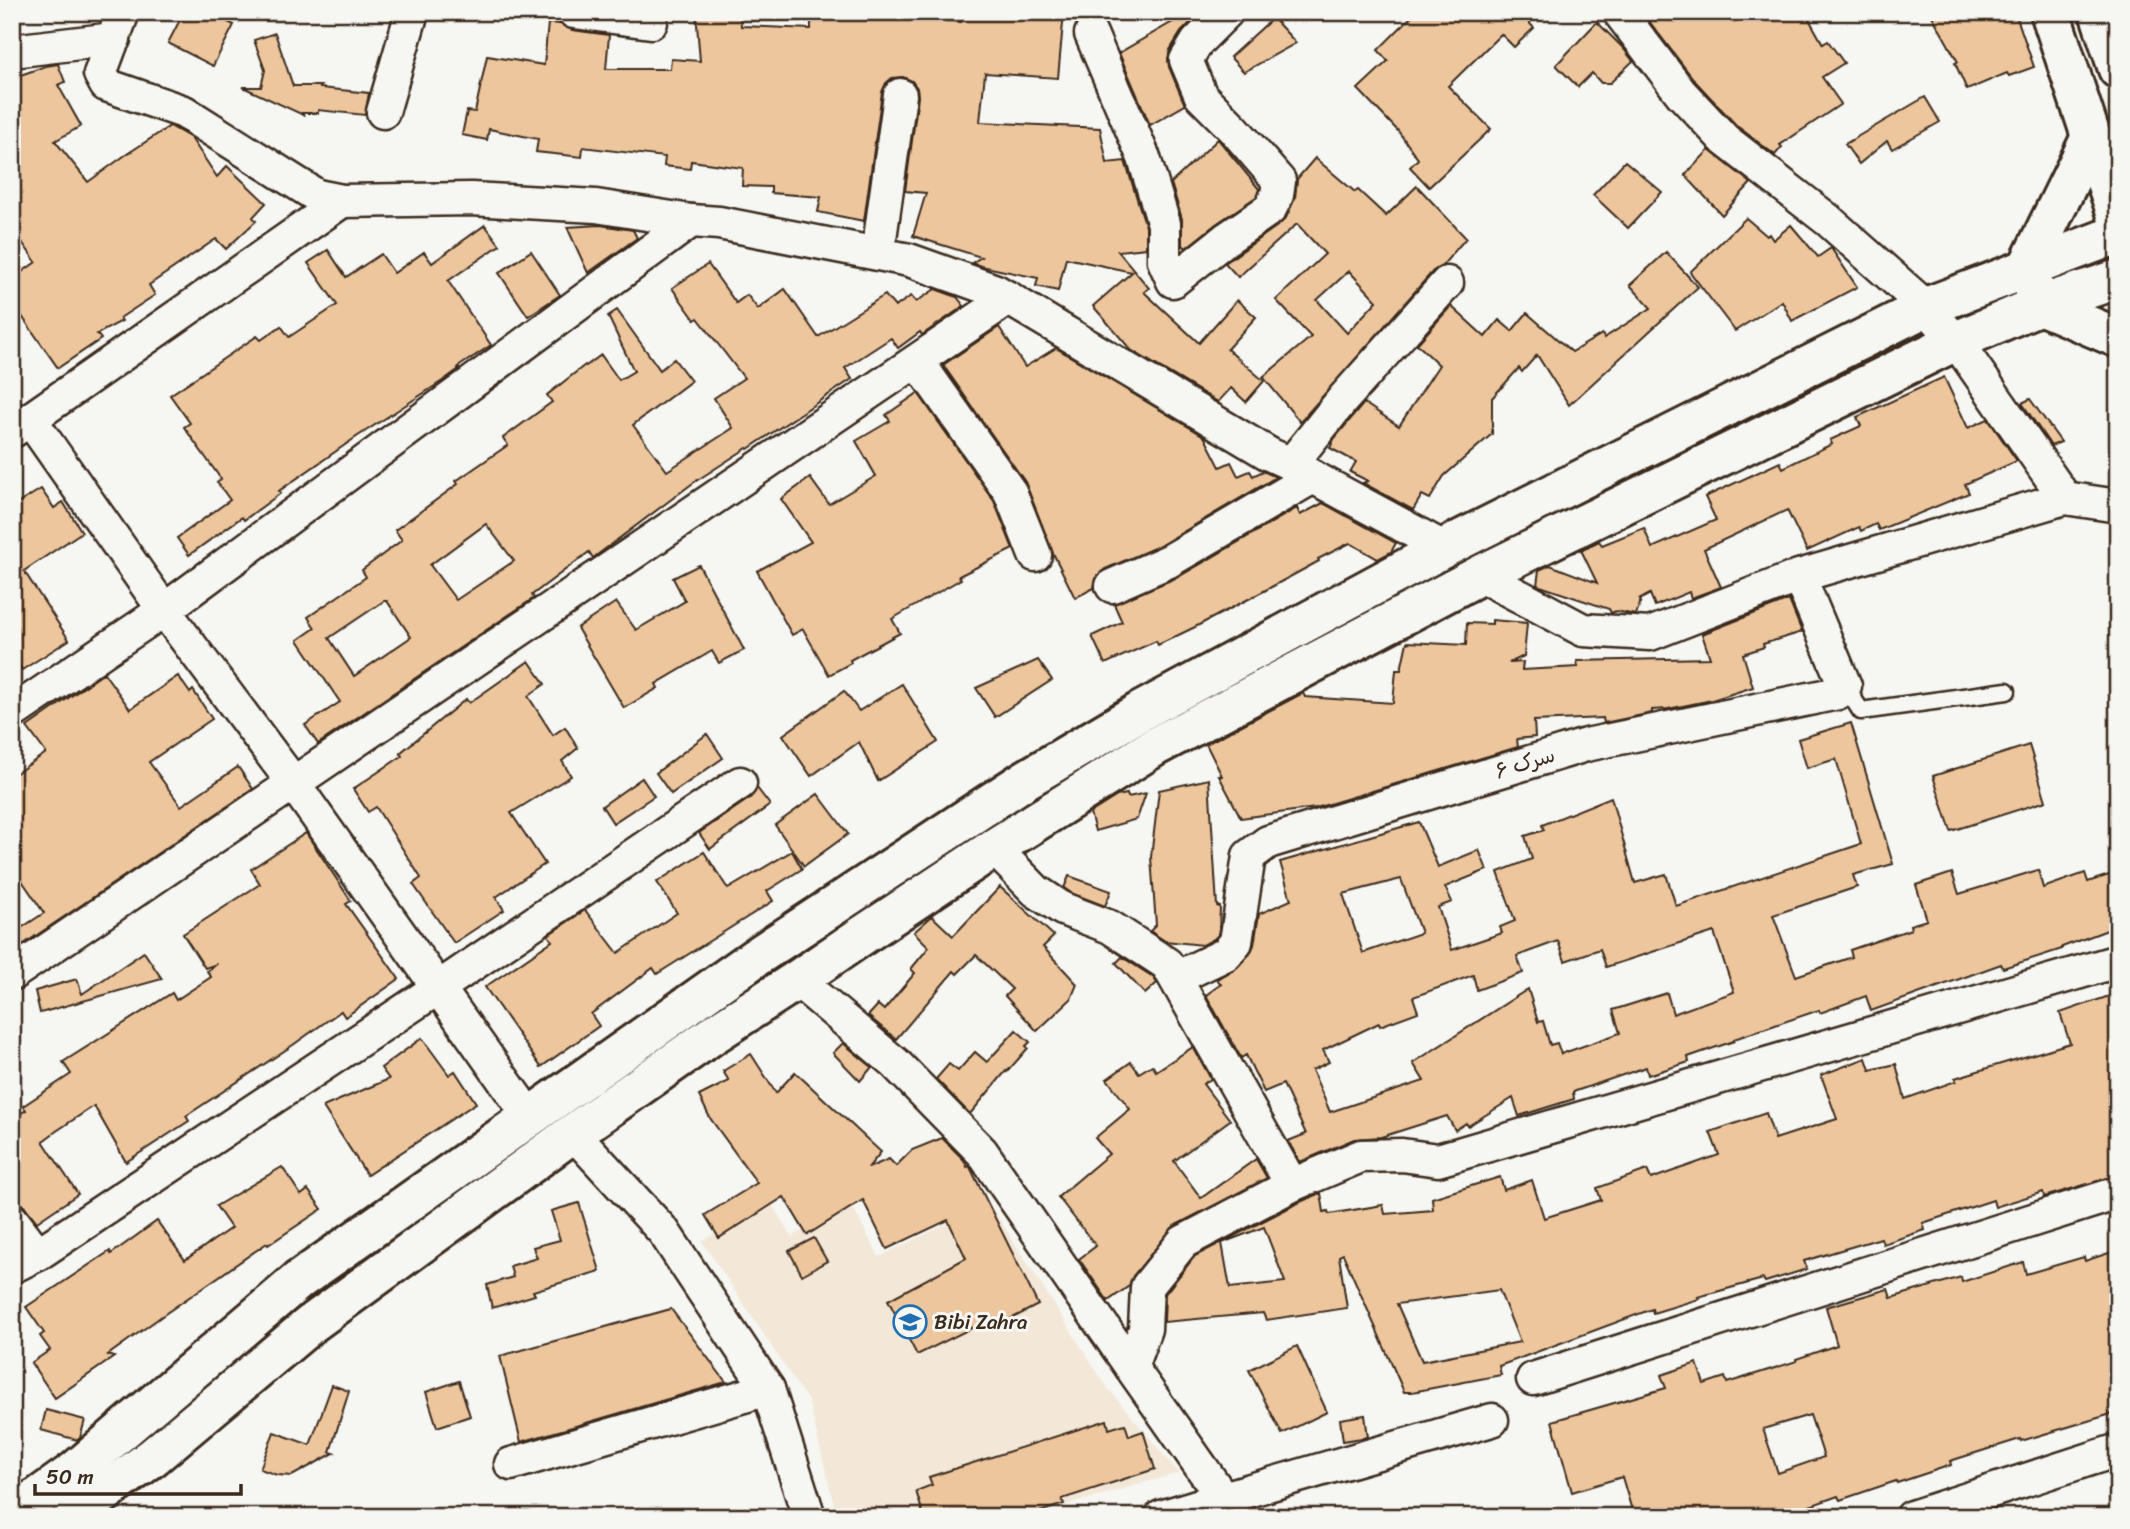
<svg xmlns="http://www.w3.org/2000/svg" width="2130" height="1529" font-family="Sriracha,'Playpen Sans Arabic',sans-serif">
  <rect width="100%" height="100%" fill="#f6f6f2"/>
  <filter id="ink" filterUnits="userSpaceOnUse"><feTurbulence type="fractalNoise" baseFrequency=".0143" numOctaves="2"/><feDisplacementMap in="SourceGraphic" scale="14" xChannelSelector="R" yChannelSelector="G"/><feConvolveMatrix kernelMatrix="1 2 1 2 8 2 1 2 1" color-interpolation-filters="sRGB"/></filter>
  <g filter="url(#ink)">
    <polygon fill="#f3e8d8" points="770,1202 792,1237 850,1202 879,1257 989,1203 1107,1387 1179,1473 1025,1517 837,1517 809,1403 702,1241"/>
    <g fill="#edc69d" stroke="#3b2a1e" stroke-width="2" fill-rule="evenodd">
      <polygon points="184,12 209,12 234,25 213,66 168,43"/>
      <polygon points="696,12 740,12 741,26 811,29 811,13 872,13 961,22 962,14 993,16 993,12 1064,12 1058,78 985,73 980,122 1100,128 1107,163 1125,161 1146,227 1146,248 1118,251 1149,288 1144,292 1199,343 1237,300 1256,317 1227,349 1264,381 1246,402 1231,388 1218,402 1131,350 1093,306 1132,272 1066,258 1058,291 1036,286 1038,278 981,266 972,263 981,257 913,236 926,193 905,191 918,97 917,88 912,81 903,77 892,78 886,83 882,92 864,221 818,212 821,197 771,193 771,187 742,186 743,168 691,161 690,169 664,166 665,157 583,147 582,157 536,152 538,139 489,129 487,140 462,135 467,111 475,112 487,56 544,65 548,23 560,24 572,30 609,35 606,69 670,69 671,59 700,61"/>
      <polygon points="1190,12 1201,12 1181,32 1170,50 1168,59 1169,67 1185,105 1150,125 1119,53"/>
      <polygon points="1416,12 1524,12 1522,15 1534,28 1514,47 1501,34 1448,86 1491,129 1429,187 1410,167 1418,159 1398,131 1358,89 1388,61 1378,50"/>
      <polygon points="1642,12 1805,12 1823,44 1828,41 1844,63 1822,77 1841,104 1780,145 1782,147 1775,155 1737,126 1695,81"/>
      <polygon points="1930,12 2003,12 2006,18 2016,15 2034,67 2009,76 2007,73 1967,90 1955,63 1958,62"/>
      <polygon points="1273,18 1296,43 1244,72 1230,57"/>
      <polygon points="1597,22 1623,48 1633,61 1610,83 1601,83 1592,73 1578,87 1556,65"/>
      <polygon points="275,33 293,86 321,86 320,88 369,93 365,115 318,110 318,113 302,113 303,115 243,87 261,87 265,70 254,40"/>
      <polygon points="58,64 65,82 58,85 81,126 55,141 88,182 124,156 170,126 191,138 217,177 227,166 266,203 253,217 256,221 226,249 216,239 149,285 155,295 120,318 122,321 97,334 101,339 58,368 12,302 12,279 36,262 12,228 12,78 46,66"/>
      <polygon points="1925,97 1940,122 1892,149 1887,141 1859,164 1845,144"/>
      <polygon points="1218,139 1259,189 1256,197 1216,224 1186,248 1182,244 1182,219 1171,183"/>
      <polygon points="1709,150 1751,183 1722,215 1685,175"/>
      <path d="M1315,158L1355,192L1358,190L1386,216L1417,186L1466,238L1442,266L1433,271L1300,422L1263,377L1311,337L1276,300L1325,254L1297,224L1238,277L1225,263L1280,224L1286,218L1295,198L1297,179ZM1349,271L1377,301L1347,333L1317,300Z"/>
      <polygon points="1625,161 1662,192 1628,228 1593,195"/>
      <polygon points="1746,218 1767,236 1769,234 1773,240 1791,225 1818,257 1831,248 1857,287 1792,321 1782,301 1735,331 1690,272"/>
      <polygon points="485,225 500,245 448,281 491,345 458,367 459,369 444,380 355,438 279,491 281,493 244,520 242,517 189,555 177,538 230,500 217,482 221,479 184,427 190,423 170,395 257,336 261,340 281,326 289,337 337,305 308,263 328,250 346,277 381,254 394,273 424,252 432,263"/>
      <polygon points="600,225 633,230 637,238 588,273 567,227"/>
      <polygon points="531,251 560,295 528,316 499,273"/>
      <polygon points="1666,252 1698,287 1569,405 1537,355 1522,372 1519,368 1492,398 1492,434 1444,476 1430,499 1422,495 1413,510 1363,483 1368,481 1350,472 1356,462 1330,448 1334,439 1364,403 1399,426 1439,365 1417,344 1451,306 1485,337 1499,320 1512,331 1527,313 1572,352 1602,334 1604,338 1651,308 1630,285"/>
      <path d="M708,264L736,303L747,295L758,309L785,289L818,337L885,295L895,307L911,296L916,302L935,289L957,297L964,306L922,335L920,332L898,348L891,338L845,368L852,379L748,449L747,448L693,483L593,558L589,552L532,595L534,598L318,744L305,725L340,702L298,640L315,628L308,617L366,577L362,570L402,540L395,530L458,484L456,481L508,445L503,438L552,402L547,395L585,365L586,366L601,355L619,380L634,371L608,316L617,310L660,370L674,359L691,381L633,425L667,471L733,428L714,398L744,378L698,318L695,320L672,288ZM486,524L514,561L456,600L430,565ZM384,601H387L411,637L354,676L329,638Z"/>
      <polygon points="999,327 1025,367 1056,348 1204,436 1220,467 1231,462 1238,476 1250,471 1253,476 1263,471 1276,477 1161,545 1105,569 1097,576 1094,588 1075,598 1053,553 1025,482 943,365"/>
      <polygon points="1944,377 1968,428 1988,419 2017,461 1965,484 1969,493 1879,530 1876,524 1861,531 1859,527 1807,551 1787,510 1704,549 1721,587 1691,598 1689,592 1655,606 1650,594 1639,600 1641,600 1636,615 1616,611 1611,613 1609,609 1537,585 1539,570 1550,565 1597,583 1581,550 1599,541 1602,545 1644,528 1652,548 1716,520 1705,497 1780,462 1783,468 1832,444 1830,440 1861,426 1857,417"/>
      <polygon points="918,393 994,501 1013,549 959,576 961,579 892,619 900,633 850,660 851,663 829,675 803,629 792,635 757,571 811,542 781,499 810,478 829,504 876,476 856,441 890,421 886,415"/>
      <polygon points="2030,399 2061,442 2051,446 2022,403"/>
      <polygon points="41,489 54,508 63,502 82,532 24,571 69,640 22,670 12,655 12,507"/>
      <polygon points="1323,503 1396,543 1391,552 1378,559 1350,543 1318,559 1319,561 1264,591 1195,627 1158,645 1156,641 1105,664 1092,636 1122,622 1114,604 1178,577 1297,508 1300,515"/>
      <polygon points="699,565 744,650 719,663 712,651 656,684 658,688 624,708 577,628 616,602 636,630 685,601 673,578"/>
      <polygon points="1789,600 1802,632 1763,644 1764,647 1743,654 1753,687 1712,700 1668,709 1652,710 1652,713 1604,723 1603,718 1534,721 1535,737 1517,739 1518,747 1316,808 1241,818 1219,776 1222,776 1206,744 1303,693 1305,697 1393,703 1396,670 1401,670 1407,642 1466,645 1467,623 1492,624 1492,620 1527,623 1524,656 1509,663 1523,662 1522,670 1578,667 1577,661 1710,658 1702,634"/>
      <polygon points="1038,660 1052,680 995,717 976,688"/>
      <polygon points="529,661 545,684 528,696 553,735 565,727 578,748 562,761 571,776 511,813 545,864 496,897 504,910 454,943 413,884 421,878 376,807 368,812 353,789 402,756 400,753 466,699 469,703"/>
      <polygon points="104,673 130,709 178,676 190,693 193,690 212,719 149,762 181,806 238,767 253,789 12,952 12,934 44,913 12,866 12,776 46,753 27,727"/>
      <polygon points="902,684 938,742 878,781 859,742 811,776 783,735 844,691 859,711"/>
      <path d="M1851,723L1893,864L1853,875L1857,887L1773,915L1796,976L1852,957L1850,950L1911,929L1910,925L1927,920L1916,885L1952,873L1959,894L2038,870L2043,888L2085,873L2088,882L2118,872V926L2062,947V949L2003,968L2001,964L1871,1011L1866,996L1820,1013L1819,1010L1734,1039V1041L1688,1057L1689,1062L1648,1075L1646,1067L1573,1092L1574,1099L1519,1116L1513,1098L1468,1126L1466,1123L1455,1130L1447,1116L1381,1137L1354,1139L1300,1162L1288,1141L1306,1134L1283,1084L1264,1092L1246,1055L1241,1058L1206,995L1221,984L1217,979L1234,970L1250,954L1254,945L1259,914L1291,900L1280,862L1419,822L1438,867L1479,850L1487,870L1445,887L1452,902L1438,907L1452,950L1502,933L1500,927L1515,921L1498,872L1532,859L1525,836L1544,830L1542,825L1611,797L1635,883L1666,874L1676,906L1861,844L1836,759L1807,768L1798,739ZM1401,879L1421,933L1363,953L1343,894ZM1714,932L1734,992L1673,1014L1667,993L1613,1010L1620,1033L1561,1054L1557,1043L1550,1045L1543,1021L1538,1022L1528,989L1413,1063L1424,1081L1330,1112L1312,1070L1329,1062L1323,1050L1379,1023L1380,1026L1418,1012L1413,997L1473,975L1477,990L1523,973L1517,956L1558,941L1565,961L1600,949L1606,967Z"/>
      <polygon points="707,734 723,758 671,794 656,773"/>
      <polygon points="2029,745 2046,801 1951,831 1933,776"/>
      <polygon points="642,778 654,796 613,823 602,806"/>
      <polygon points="1209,779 1217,906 1220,907 1219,934 1214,939 1203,945 1165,941 1150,931 1156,925 1151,857 1159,790"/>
      <polygon points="757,788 770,805 710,849 699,833 750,798"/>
      <polygon points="1146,793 1137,819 1095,831 1090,813 1117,796 1127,794 1128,797"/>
      <polygon points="818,794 848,834 804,866 775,825"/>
      <polygon points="306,833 351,901 346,904 399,979 345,1017 341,1011 293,1045 186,1116 189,1121 126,1162 94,1106 55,1132 43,1141 78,1194 37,1222 26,1208 20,1203 12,1202 12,1119 26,1110 23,1106 71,1074 63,1062 172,993 176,1000 211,977 207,971 217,964 205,968 183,934 260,884 251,869"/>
      <polygon points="792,851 802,869 767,891 773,901 657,974 653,968 591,1014 599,1026 541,1067 485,987 552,941 548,935 585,910 618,953 677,913 657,882 704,852 728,889"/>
      <polygon points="1069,876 1111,891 1105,906 1071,893 1064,888"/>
      <polygon points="1000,887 1054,936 1043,947 1077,984 1071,999 1037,1031 1005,996 1012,989 976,955 957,974 954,971 896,1039 868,1016 878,1005 884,1010 915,973 911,969 929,947 914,932 932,916 953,936"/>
      <polygon points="144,952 162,979 40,1013 35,991 77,979 82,994"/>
      <polygon points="1122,957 1153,977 1157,983 1145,994 1116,963"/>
      <path d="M2118,993V1092L2112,1093L2118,1113V1175L2044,1197L2043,1192L1995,1207L1993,1200L1923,1223L1925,1230L1883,1244L1881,1238L1804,1261L1807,1269L1765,1282L1763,1279L1698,1297L1699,1299L1653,1313L1652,1309L1499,1366L1501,1375L1412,1392H1404L1343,1254L1339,1256L1347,1308L1266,1320L1263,1313L1164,1322L1165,1294L1195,1256L1300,1202L1321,1193L1324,1212L1328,1211L1329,1214L1383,1205L1385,1214L1433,1210L1432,1198L1500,1177L1504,1190L1532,1180L1544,1218L1601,1200L1597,1188L1647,1170L1651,1179L1719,1155L1710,1132L1766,1113L1775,1139L1837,1119L1821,1075L1866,1058L1870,1070L1896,1064L1905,1099L1956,1081L1955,1078L2070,1043L2060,1013ZM1264,1227L1285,1282L1230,1288L1222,1243ZM1499,1290L1520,1342L1422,1361L1397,1304Z"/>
      <polygon points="1016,1030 1030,1042 1026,1046 1028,1048 1007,1072 1006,1071 970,1114 936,1079 949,1064 958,1071 975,1052 987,1062"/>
      <polygon points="422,1038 449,1075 455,1071 476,1103 367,1175 323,1107 389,1079 381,1068"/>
      <polygon points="843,1043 872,1067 860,1081 833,1053"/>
      <polygon points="1193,1047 1211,1079 1203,1084 1230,1120 1174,1161 1201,1198 1256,1159 1267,1178 1174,1226 1133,1276 1129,1286 1108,1301 1079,1259 1096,1246 1058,1197 1109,1154 1095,1138 1130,1109 1107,1079 1131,1062 1139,1073 1152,1065 1156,1071"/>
      <polygon points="751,1054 776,1093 795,1072 881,1152 868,1168 889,1159 896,1166 912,1150 942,1138 964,1160 967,1167 969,1166 971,1169 1038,1305 997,1326 992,1318 917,1355 888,1300 966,1258 948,1220 887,1249 863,1200 807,1235 784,1197 719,1238 705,1215 757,1183 710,1118 699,1096 729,1081 723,1071"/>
      <polygon points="282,1167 301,1195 308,1190 322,1209 268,1245 267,1243 162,1316 108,1355 114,1357 55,1398 31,1363 50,1350 40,1336 44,1333 26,1307 110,1251 111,1254 157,1221 185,1260 231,1228 216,1206"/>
      <polygon points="579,1203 600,1271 533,1291 535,1295 492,1308 487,1285 513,1277 510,1266 537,1258 533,1247 560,1240 551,1211"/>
      <polygon points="814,1238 827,1261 802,1275 789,1251"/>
      <path d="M2118,1250V1412L2021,1441L2020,1439L1950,1461L1951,1465L1897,1483L1896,1481L1840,1500L1838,1496L1779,1517H1634L1622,1477L1572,1492L1552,1421L1666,1388L1661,1375L1697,1363L1704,1384L1725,1377L1727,1383L1797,1361L1796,1359L1837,1345L1826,1307L1888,1289L1891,1298L1961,1277L1962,1282L2023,1262L2026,1274L2084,1257L2085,1261ZM1810,1415L1824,1457L1778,1473L1763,1429Z"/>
      <polygon points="671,1309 726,1382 521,1442 500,1356"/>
      <polygon points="1297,1346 1327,1412 1282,1434 1249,1370"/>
      <polygon points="459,1381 470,1416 437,1427 426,1392"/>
      <polygon points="332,1385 349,1391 330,1452 334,1453 292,1476 277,1475 260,1469 274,1432 310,1445"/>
      <polygon points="46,1410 85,1420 80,1438 77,1440 41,1430"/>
      <polygon points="1365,1415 1368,1437 1343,1441 1340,1419"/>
      <polygon points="1107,1420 1109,1429 1125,1424 1129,1436 1143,1431 1155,1469 1062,1499 1064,1504 1025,1517 924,1517 916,1491 932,1485 929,1477"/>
    </g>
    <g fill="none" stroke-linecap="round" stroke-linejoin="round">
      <defs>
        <polyline id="service" points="1845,686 1861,711 2007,691"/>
        <g id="minor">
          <polyline points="123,12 100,74 106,85 184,112 317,196 342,201 471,199 596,206 691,221 719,223 909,260 996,291 1269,454 1291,464 1313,477 1444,548"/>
          <polyline points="574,12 651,22"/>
          <polyline points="1619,12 1681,93 1725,140 1828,220 1926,307 1956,341 2065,498"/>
          <polyline points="1091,34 1144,158 1164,224 1164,261 1173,281 1226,239 1270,209 1277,195 1279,181 1234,129 1201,96 1186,60 1197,42 1227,12"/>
          <polyline points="12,51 114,39"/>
          <polyline points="383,112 412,12"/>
          <polyline points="878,253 900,95"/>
          <polyline points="918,362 1010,492 1035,555"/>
          <polyline points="30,419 164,610 294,784 529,1116"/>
          <polyline points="13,431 342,201"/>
          <polyline points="1291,464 1344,398 1447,283"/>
          <polyline points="1480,575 1583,630 1650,634 1799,576 2065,498 2118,506"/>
          <polyline points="1112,586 1169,561 1313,477"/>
          <polyline points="12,713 164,610 691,221"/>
          <polyline points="994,848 1036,891 1063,909 1110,927 1167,964 1292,1185"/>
          <polyline points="12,974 1009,298"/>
          <polyline points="1176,978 1226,954 1236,942 1249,856 1268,842 1586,745 1838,693 1845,686 1799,576"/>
          <polyline points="797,980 895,1063 982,1152 1131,1367"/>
          <polyline points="573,1133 664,1232 768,1389 809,1517"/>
          <polyline points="12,1220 38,1254"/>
          <polyline points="12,1267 38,1254 438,988 740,783"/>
          <polyline points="1533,1379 2118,1193"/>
          <polyline points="511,1464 768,1389"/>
          <polyline points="1223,1498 1492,1420"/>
          <polyline points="1161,1517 1223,1498 1131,1367 1145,1329 1147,1287 1183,1242 1292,1185 1361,1156 1402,1155 1438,1160 2118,961"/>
          <polyline points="1912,1517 2118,1450"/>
        </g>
        <g id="tertiary">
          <polyline points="2050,12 2118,218"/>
          <polyline points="2099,12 2118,69"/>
          <polyline points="2091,137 2027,268 2040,305 2118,338"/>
          <polyline points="12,1510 37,1498 76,1470 299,1280 756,957 1025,780 1141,711 1444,548 1926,307 2118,234"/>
          <polyline points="72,1517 153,1457 311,1324 573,1133 714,1034 797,980 857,939 994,848 1156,746 1480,575 1956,341 2040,305 2118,279"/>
        </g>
      </defs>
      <use href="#service" stroke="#3b2a1e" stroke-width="21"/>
      <use href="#minor" stroke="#3b2a1e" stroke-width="37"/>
      <use href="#tertiary" stroke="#3b2a1e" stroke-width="44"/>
      <use href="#service" stroke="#f6f6f2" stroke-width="16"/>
      <use href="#minor" stroke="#f6f6f2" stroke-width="32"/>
      <use href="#tertiary" stroke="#f6f6f2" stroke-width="38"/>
    </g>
  </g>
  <defs>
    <symbol id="school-ring" viewBox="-11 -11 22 22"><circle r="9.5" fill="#f6f6f2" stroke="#1f6fb2" stroke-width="1.5"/><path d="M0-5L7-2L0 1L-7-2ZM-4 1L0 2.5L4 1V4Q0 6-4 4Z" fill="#1f6fb2"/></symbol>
  </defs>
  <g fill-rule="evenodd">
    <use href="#school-ring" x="891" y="1303" width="38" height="38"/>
  </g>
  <g text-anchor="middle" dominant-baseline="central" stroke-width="6" stroke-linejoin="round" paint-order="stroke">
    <g font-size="21" fill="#3b2a1e" stroke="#f6f6f2">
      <text transform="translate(1525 763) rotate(-17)">سرک ۶</text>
    </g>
    <g font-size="21" fill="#3b2a1e" stroke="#f6f6f2" text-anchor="start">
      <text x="934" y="1322">Bibi Zahra</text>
    </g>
  </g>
  <rect width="2130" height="1529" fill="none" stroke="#f6f6f2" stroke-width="42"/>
  <rect x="21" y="21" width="2088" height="1487" fill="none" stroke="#3b2a1e" stroke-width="2.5" filter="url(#ink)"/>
  <path d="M35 1484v10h206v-10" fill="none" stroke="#3b2a1e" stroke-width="3.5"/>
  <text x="46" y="1484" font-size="21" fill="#3b2a1e" stroke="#f6f6f2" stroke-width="5" paint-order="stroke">50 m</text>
</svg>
